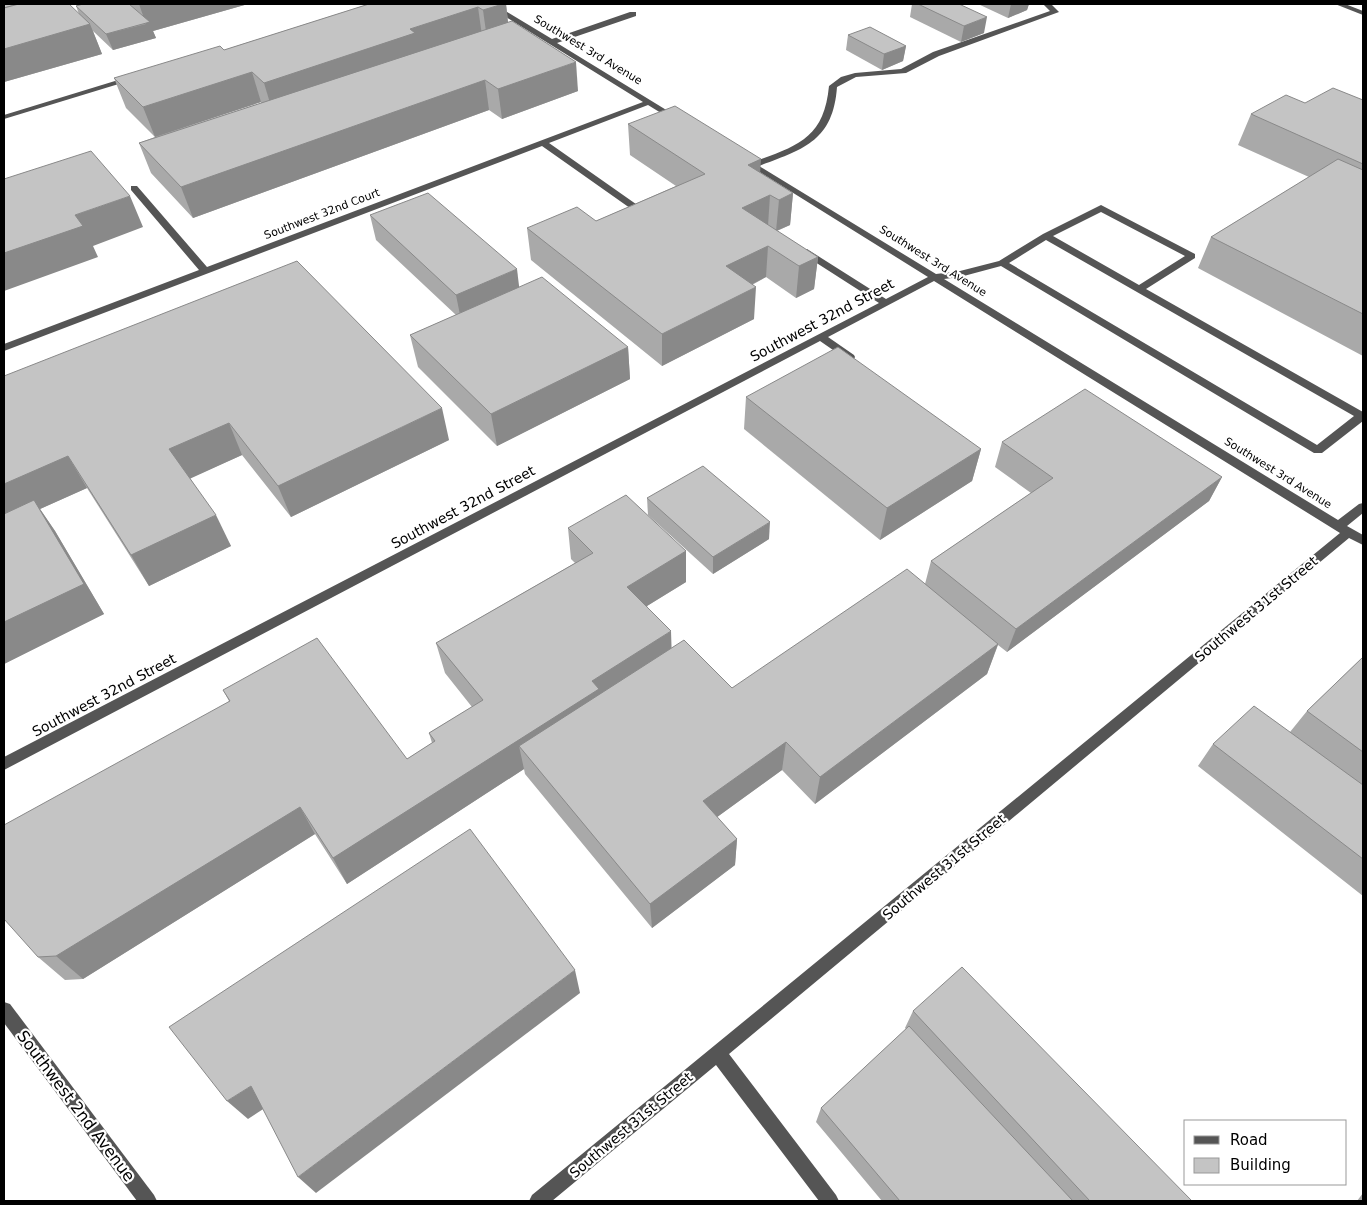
<svg xmlns="http://www.w3.org/2000/svg" width="1367" height="1205" font-family="'DejaVu Sans',sans-serif">
  <rect width="100%" height="100%" fill="#fff"/>
  <g fill="none" stroke-linecap="round" stroke-linejoin="round">
    <g fill="#555" fill-rule="evenodd">
      <polygon points="485,4 494,4 552,39 630,12 636,12 636,16 557,43 681,119 674,121 648,105 549,143 643,209 643,213 637,213 542,146 4,351 4,344 199,270 131,190 131,186 137,186 207,267 643,102"/>
      <path d="M1043,4H1051L1059,12L939,56L906,73L856,77L837,87C833,141 804,149 759,166L936,274L960,271L999,261L1043,234L1101,205L1195,254V258L1146,289L1363,412V421L1322,453H1314L1001,266L960,277L944,279L1338,520L1359,504L1363,503V513L1347,526L1363,535V545L1349,538L729,1054L836,1195L839,1201H819L716,1065L552,1201H529L532,1195L1340,533L934,281L828,337L854,355L855,357L854,359H846L820,341L4,770V757L879,303L801,253V249H807L886,299L928,277L742,161L746,158L753,162C797,146 824,139 829,86L841,77L855,73L901,69L933,52L1050,11ZM1101,212L1185,256L1139,285L1053,236ZM1046,240L1354,416L1317,445L1009,263Z"/>
      <polygon points="1335,4 1345,4 1363,11 1363,15"/>
      <polygon points="128,77 135,79 4,119 4,115"/>
      <polygon points="4,1002 10,1004 154,1195 157,1201 137,1201 4,1023"/>
    </g>
  </g>
  <g fill="#a9a9a9" fill-rule="evenodd">
    <polygon points="4,4 79,14 76,6 83,4 248,4 153,31 156,38 113,50 93,31 102,54 4,82"/>
    <path d="M369,4H506L508,22L578,91L502,119L489,110L193,218L151,173L139,143L155,137L126,108L114,78L224,50ZM261,102V103L155,137Z"/>
    <polygon points="912,4 959,4 984,33 961,42 910,17"/>
    <polygon points="978,4 1029,4 1027,10 1008,18"/>
    <polygon points="848,35 906,46 903,61 882,70 846,50"/>
    <polygon points="1363,100 1363,356 1198,268 1211,237 1309,177 1238,145 1251,114 1305,103"/>
    <polygon points="628,124 760,173 793,193 790,225 777,231 818,257 814,289 796,298 766,277 752,285 754,319 662,366 531,260 527,228 596,221 676,186 630,155"/>
    <polygon points="370,215 519,287 628,347 630,379 497,446 418,367 410,335 456,315 376,240"/>
    <polygon points="4,376 449,440 291,517 242,455 190,478 231,546 149,586 87,488 40,509 55,531 104,614 4,664"/>
    <polygon points="746,397 981,449 972,481 880,540 744,429"/>
    <polygon points="1002,442 1222,477 1209,501 1007,652 998,645 987,674 815,804 782,770 717,817 737,839 735,865 652,928 525,774 524,769 347,884 315,834 83,979 65,980 38,957 229,701 223,690 407,759 432,743 429,733 472,707 445,673 436,643 575,563 571,559 568,528 686,551 686,582 647,606 671,648 732,688 925,584 931,561 1031,493 995,467"/>
    <polygon points="647,498 769,539 713,574 648,515"/>
    <polygon points="1363,657 1363,896 1198,766 1213,744 1290,732 1307,711"/>
    <polygon points="913,1011 1192,1201 882,1201 816,1122 821,1108 906,1029 905,1028"/>
    <polygon points="1363,1193 1363,1201 1357,1201"/>
  </g>
  <g fill="#898989">
    <polygon points="139,4 248,4 153,31 156,38 113,50 106,34 146,24"/>
    <polygon points="503,4 506,4 509,32 487,39 483,10"/>
    <polygon points="1011,4 1029,4 1027,10 1008,18"/>
    <polygon points="478,7 482,36 273,113 264,83 410,29"/>
    <polygon points="987,17 984,33 961,42 964,26"/>
    <polygon points="90,24 102,54 4,82 4,49"/>
    <polygon points="906,46 903,61 882,70 884,54"/>
    <polygon points="576,62 578,91 502,119 498,89"/>
    <polygon points="252,72 261,102 155,137 143,107"/>
    <polygon points="485,80 489,110 193,218 181,187"/>
    <polygon points="761,159 759,190 748,165"/>
    <polygon points="793,193 790,225 776,231 779,200"/>
    <polygon points="770,195 768,226 742,208"/>
    <polygon points="130,196 143,227 93,246 98,257 4,291 4,253 75,215"/>
    <polygon points="768,246 766,277 725,298 726,266"/>
    <polygon points="818,257 814,289 796,298 799,266"/>
    <polygon points="517,269 520,294 461,320 456,295"/>
    <polygon points="756,287 754,319 662,366 662,334"/>
    <polygon points="628,347 630,379 497,446 491,414"/>
    <polygon points="442,408 449,440 291,517 278,486"/>
    <polygon points="229,423 242,455 185,481 169,449"/>
    <polygon points="981,449 972,481 880,540 887,508"/>
    <polygon points="68,456 87,488 40,509 55,531 104,614 4,664 4,484"/>
    <polygon points="1222,477 1209,501 1007,652 1016,629"/>
    <polygon points="216,515 231,546 149,586 131,555"/>
    <polygon points="770,522 769,539 713,574 713,557"/>
    <polygon points="686,551 686,582 629,617 627,587"/>
    <polygon points="671,631 672,661 519,746 524,769 347,884 333,858 592,681"/>
    <polygon points="998,644 987,674 815,804 820,777"/>
    <polygon points="786,742 782,770 702,828 703,801"/>
    <polygon points="300,807 315,834 83,979 56,956"/>
    <polygon points="737,839 735,865 652,928 650,904"/>
    <polygon points="575,970 580,993 316,1193 298,1177"/>
    <polygon points="251,1086 271,1104 248,1119 227,1101"/>
  </g>
  <g fill="#c4c4c4" stroke="#898989">
    <polygon points="4,4 18,4 4,8"/>
    <polygon points="19,4 69,4 90,24 4,49 4,8"/>
    <polygon points="83,4 129,4 150,22 106,34 76,6"/>
    <polygon points="369,4 503,4 483,10 478,7 410,29 415,33 264,83 252,72 143,107 114,78 220,46 224,50"/>
    <polygon points="918,4 959,4 987,17 964,26"/>
    <polygon points="512,21 576,62 498,89 485,80 181,187 139,143"/>
    <polygon points="870,27 906,46 884,54 848,35"/>
    <polygon points="1333,88 1363,100 1363,164 1251,114 1286,95 1305,103"/>
    <polygon points="675,106 761,159 748,165 793,193 779,200 770,195 742,208 818,257 799,266 768,246 726,266 756,287 662,334 527,228 577,207 596,221 705,174 628,124"/>
    <polygon points="91,151 130,196 75,215 83,226 4,253 4,179"/>
    <polygon points="1338,159 1363,170 1363,314 1211,237"/>
    <polygon points="428,193 517,269 456,295 370,215"/>
    <polygon points="297,261 442,408 278,486 229,423 169,449 216,515 131,555 68,456 4,484 4,376"/>
    <polygon points="542,277 628,347 491,414 410,335"/>
    <polygon points="838,347 981,449 887,508 746,397"/>
    <polygon points="1085,389 1222,477 1016,629 931,561 1053,478 1002,442"/>
    <polygon points="703,466 770,522 713,557 647,498"/>
    <polygon points="626,495 686,551 627,587 671,631 592,681 599,689 333,858 300,807 56,956 38,957 4,919 4,825 230,701 223,690 317,638 407,759 435,741 429,733 483,700 436,643 593,553 568,528"/>
    <polygon points="34,500 84,584 4,622 4,514"/>
    <polygon points="907,569 998,644 820,777 786,742 703,801 737,839 650,904 519,746 684,640 732,688"/>
    <polygon points="1363,657 1363,752 1307,711"/>
    <polygon points="1254,706 1363,785 1363,859 1213,744"/>
    <polygon points="470,829 575,970 298,1177 251,1086 227,1101 169,1027"/>
    <polygon points="962,967 1192,1201 1090,1201 913,1011"/>
    <polygon points="909,1026 1073,1201 900,1201 821,1108"/>
  </g>
  <g text-anchor="middle" dominant-baseline="central" stroke-width="4.5" stroke-linejoin="round" paint-order="stroke">
    <g font-size="11" fill="#000" stroke="#fff">
      <text transform="translate(588 50) rotate(31)">Southwest 3rd Avenue</text>
      <text transform="translate(322 214) rotate(-21)">Southwest 32nd Court</text>
      <text transform="translate(933 261) rotate(32)">Southwest 3rd Avenue</text>
      <text transform="translate(1278 473) rotate(32)">Southwest 3rd Avenue</text>
    </g>
    <g font-size="14" fill="#000" stroke="#fff">
      <text transform="translate(822 320) rotate(-28)">Southwest 32nd Street</text>
      <text transform="translate(463 507) rotate(-28)">Southwest 32nd Street</text>
      <text transform="translate(1256 609) rotate(-40)">Southwest 31st Street</text>
      <text transform="translate(104 695) rotate(-28)">Southwest 32nd Street</text>
      <text transform="translate(944 867) rotate(-40)">Southwest 31st Street</text>
      <text transform="translate(631 1125) rotate(-40)">Southwest 31st Street</text>
    </g>
    <g font-size="16" fill="#000" stroke="#fff">
      <text transform="translate(76 1106) rotate(53)">Southwest 2nd Avenue</text>
    </g>
  </g>
  <rect width="1367" height="1205" fill="none" stroke="#000000" stroke-width="10"/>
  <rect x="1184" y="1120" width="162" height="65" fill="#ffffff" stroke="#999999"/>
  <rect x="1194" y="1136" width="25" height="8" fill="#555555" stroke="#999999"/>
  <text x="1230" y="1145" font-size="15" fill="#000000">Road</text>
  <rect x="1194" y="1158" width="25" height="15" fill="#c4c4c4" stroke="#999999"/>
  <text x="1230" y="1170" font-size="15" fill="#000000">Building</text>
</svg>
